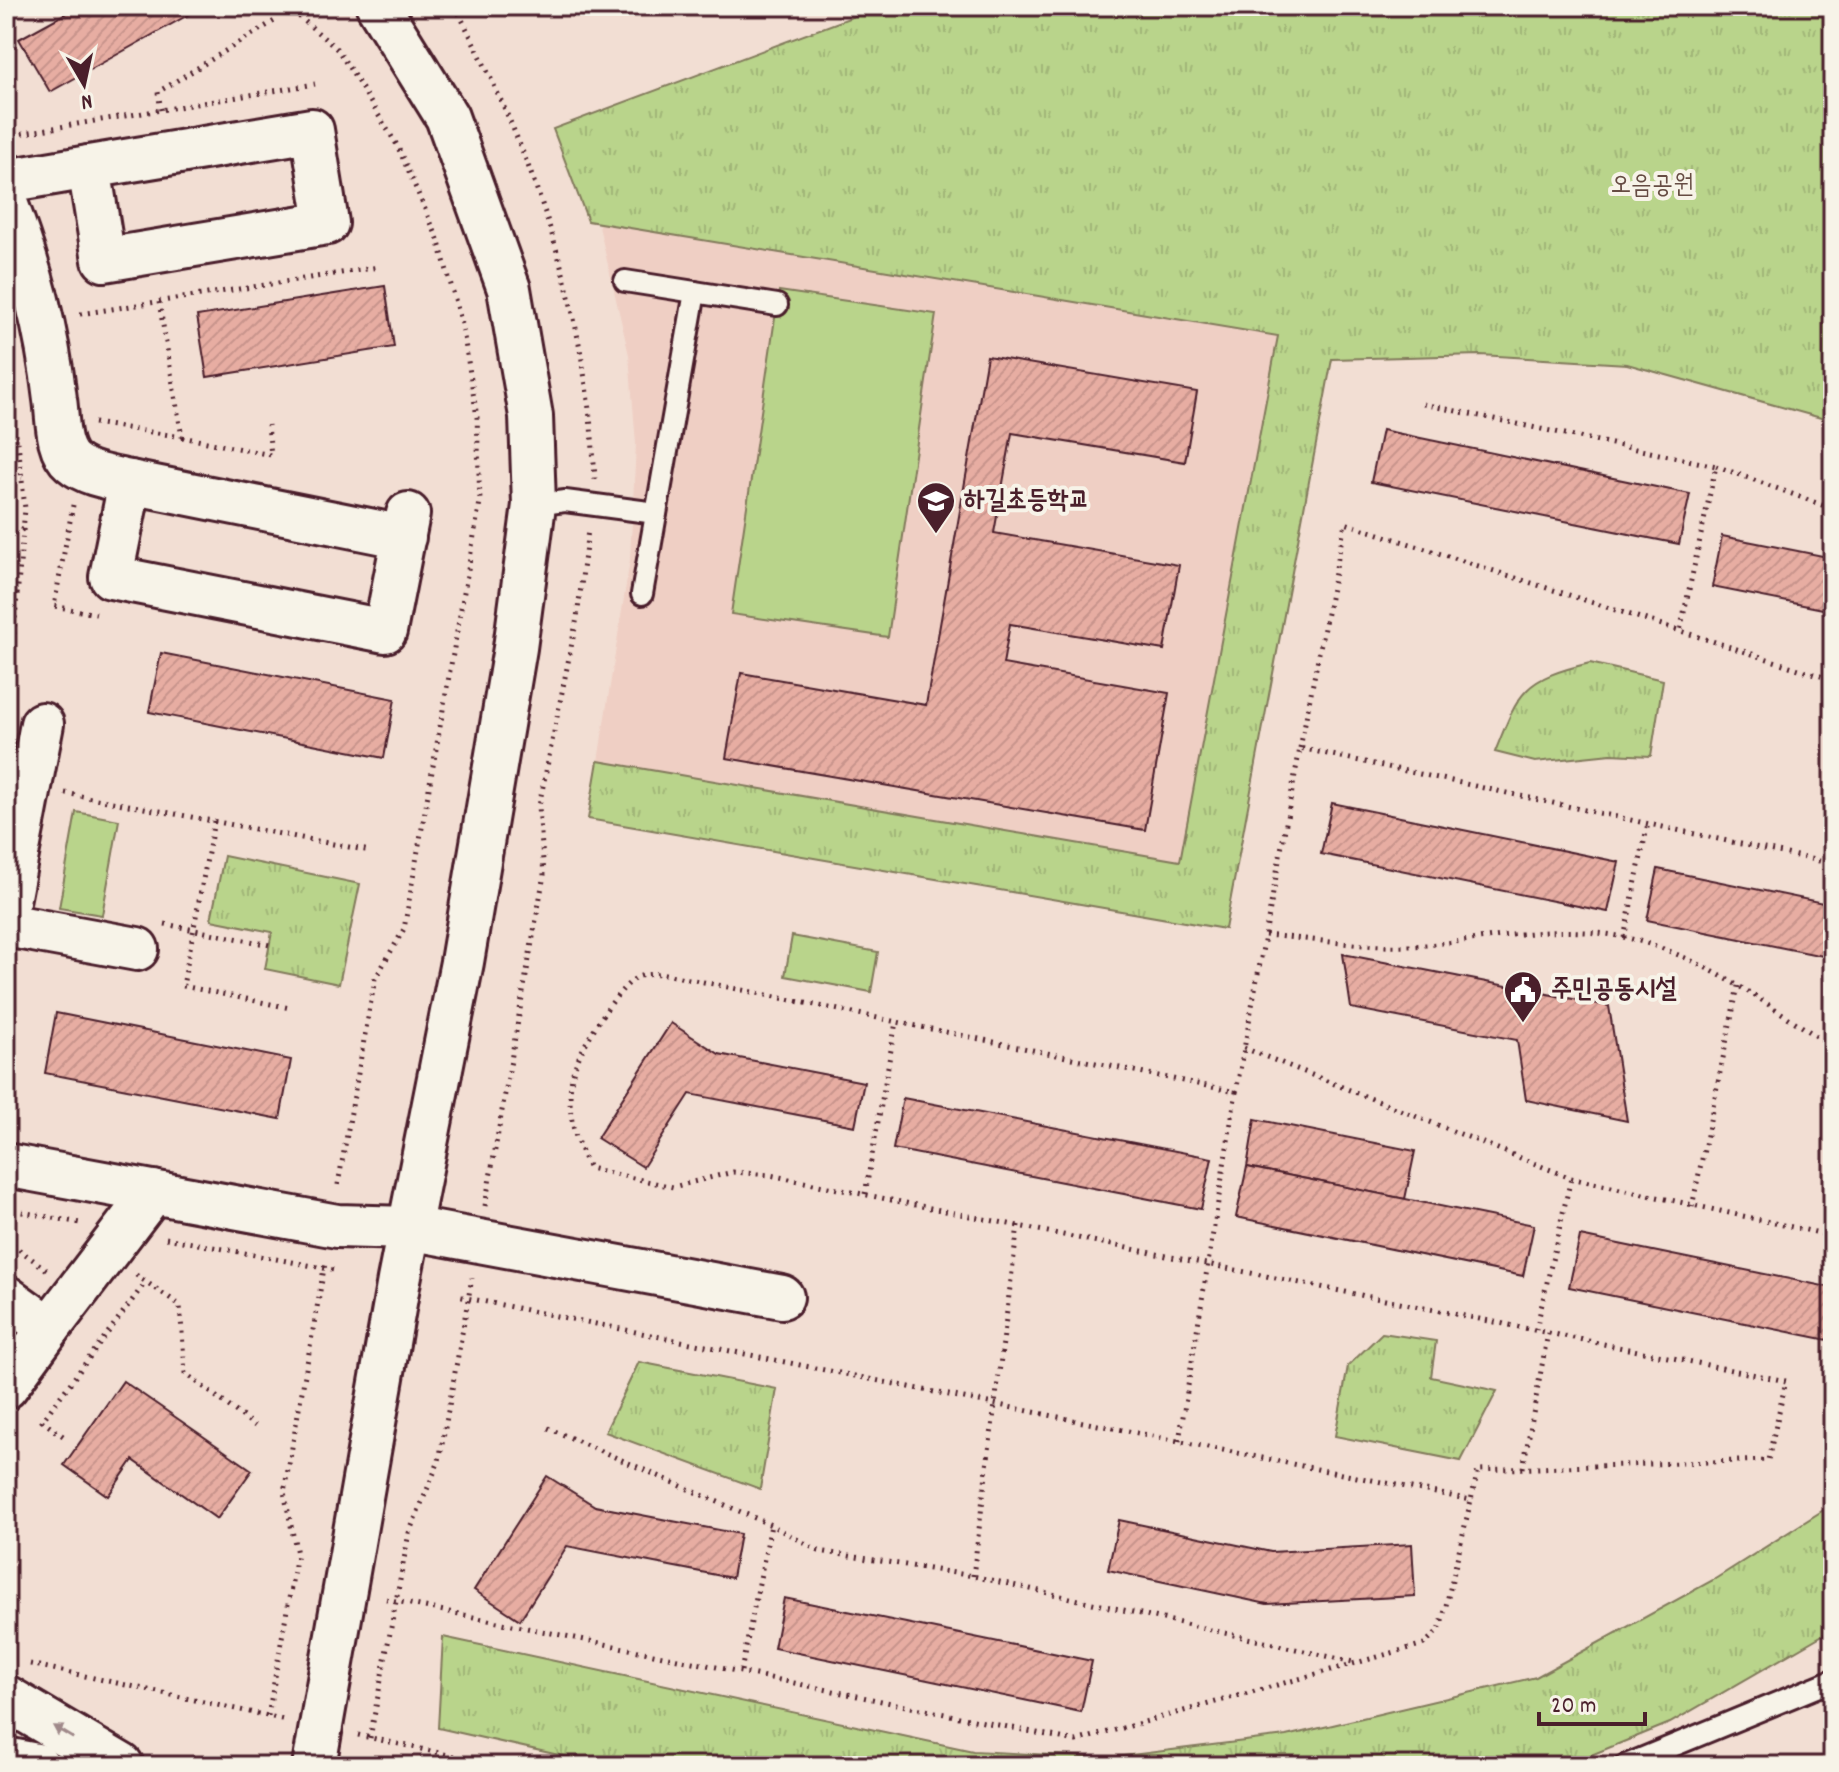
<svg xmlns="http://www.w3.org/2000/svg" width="1839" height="1772" font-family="Dekko,'Poor Story',sans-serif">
  <defs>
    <pattern id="grass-tufts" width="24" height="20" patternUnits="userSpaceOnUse" patternTransform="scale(2)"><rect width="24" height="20" fill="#b9d48b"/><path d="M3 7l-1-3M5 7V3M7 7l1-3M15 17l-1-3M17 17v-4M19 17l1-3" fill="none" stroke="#a1b678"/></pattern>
    <pattern id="building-hatch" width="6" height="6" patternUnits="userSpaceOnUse" patternTransform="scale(2)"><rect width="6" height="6" fill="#e7ada2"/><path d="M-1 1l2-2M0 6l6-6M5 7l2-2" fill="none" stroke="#c8948c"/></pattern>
  </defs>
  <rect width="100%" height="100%" fill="#f2ded3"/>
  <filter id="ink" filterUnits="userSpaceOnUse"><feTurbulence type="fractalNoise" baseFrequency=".0125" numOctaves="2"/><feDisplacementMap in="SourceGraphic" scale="16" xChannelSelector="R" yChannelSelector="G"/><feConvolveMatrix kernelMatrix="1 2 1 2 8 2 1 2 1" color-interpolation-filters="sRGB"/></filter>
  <g filter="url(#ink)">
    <polygon fill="#efcfc4" points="598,222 1278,335 1180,861 598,761 630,560 636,444 629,355"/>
    <g fill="url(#grass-tufts)" stroke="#827a5b" stroke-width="2">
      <polygon points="881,6 1833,6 1833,425 1821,418 1627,364 1480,355 1332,359 1225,929 588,819 598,761 1180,861 1278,336 588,221 553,129"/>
      <path d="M1590,663L1663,680L1651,756L1611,754L1535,762L1495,752C1519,691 1523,679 1590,663Z"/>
      <polygon points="224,856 360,884 339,984 265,969 272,932 211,920"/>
      <polygon points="1382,1333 1436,1341 1431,1377 1497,1391 1461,1461 1335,1436 1348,1366"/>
      <polygon points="639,1362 777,1389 760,1489 605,1432"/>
      <polygon points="1833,1504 1833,1629 1670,1723 1564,1766 608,1766 438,1728 443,1637 973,1751 1107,1758 1286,1736 1536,1677 1715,1579"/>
    </g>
    <g fill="#b9d48b" stroke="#827a5b" stroke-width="2">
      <polygon points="779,291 936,314 888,637 731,614"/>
      <polygon points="76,812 119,820 102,915 59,908"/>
      <polygon points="792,936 878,952 871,992 785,976"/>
    </g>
    <g fill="url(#building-hatch)" stroke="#4a1f2b" stroke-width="2">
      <polygon points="79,6 204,6 50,92 19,39"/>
      <polygon points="385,286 394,347 207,377 197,316"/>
      <polygon points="987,356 1197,392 1185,462 1012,433 994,533 1179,565 1164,650 1010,624 1003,664 1169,693 1145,830 726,758 741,673 926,705"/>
      <polygon points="1382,430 1690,494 1679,544 1371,482"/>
      <polygon points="1722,536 1833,558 1833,611 1712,587"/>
      <polygon points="161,653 395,699 384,758 149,712"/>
      <polygon points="1332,803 1619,862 1608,912 1321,854"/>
      <polygon points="1658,869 1833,905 1833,958 1647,920"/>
      <polygon points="1343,954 1609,1006 1627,1121 1526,1100 1517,1040 1351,1008"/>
      <polygon points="56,1013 291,1060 280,1119 45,1073"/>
      <polygon points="671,1023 719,1054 864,1082 855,1126 690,1094 643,1167 597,1138"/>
      <polygon points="903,1098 1212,1158 1201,1209 893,1149"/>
      <polygon points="1255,1119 1415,1151 1405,1199 1247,1167"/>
      <polygon points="1247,1167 1534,1225 1523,1276 1236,1217"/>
      <polygon points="1580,1236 1833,1288 1833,1341 1569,1287"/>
      <polygon points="123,1381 252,1470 217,1519 133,1460 108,1496 64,1465"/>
      <polygon points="547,1476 595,1506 740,1534 732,1578 567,1546 520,1620 474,1590"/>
      <polygon points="1119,1520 1271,1552 1412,1544 1415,1596 1267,1604 1108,1570"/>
      <polygon points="784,1598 1092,1661 1081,1712 774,1648"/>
    </g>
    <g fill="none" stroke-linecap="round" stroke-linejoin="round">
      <defs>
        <g id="service">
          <polyline points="625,281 777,305"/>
          <polyline points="534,505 565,501 656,513"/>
          <polyline points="642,594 695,292"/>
          <polyline points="1624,1766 1833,1680"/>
        </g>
        <g id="minor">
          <polygon points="312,130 327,223 104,260 89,167"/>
          <polyline points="6,181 89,167"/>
          <path d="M6,203C31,269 47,329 55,399C58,419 56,448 72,462C87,475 112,478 130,482"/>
          <polyline points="404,537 130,482 111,577 385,631 408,514"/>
          <polyline points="6,912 42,724"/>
          <polyline points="6,925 137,949"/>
          <polyline points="6,1165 337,1226 409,1228 782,1297"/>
          <polyline points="6,1297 49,1328 6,1387"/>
          <polyline points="49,1328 153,1192"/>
          <polyline points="314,1766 399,1280 462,962 515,648 534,505 531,416 509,289 447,117 378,6"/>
        </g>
        <polyline id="tertiary" points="6,1698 121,1766"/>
        <polyline id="trunk" points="6,1760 37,1766"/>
      </defs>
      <use href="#service" stroke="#4a1f2b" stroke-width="26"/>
      <use href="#minor" stroke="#4a1f2b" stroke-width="48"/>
      <use href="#tertiary" stroke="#4a1f2b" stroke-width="50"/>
      <use href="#trunk" stroke="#4a1f2b" stroke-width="50"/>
      <g stroke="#4a1f2b" stroke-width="5" stroke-dasharray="2 6" stroke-linecap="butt">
        <polyline points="287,6 338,50 397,145 438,239 462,324 477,417 480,502 404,929 375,979 337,1190"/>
        <path d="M455,6C536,161 586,303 595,480"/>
        <polyline points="6,15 18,6"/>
        <polyline points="161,110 158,92 276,20"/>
        <polyline points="6,136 315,84"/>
        <polyline points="80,314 379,267"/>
        <polyline points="1423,404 1716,466 1680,631"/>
        <polyline points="94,423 182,437 159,302"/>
        <polyline points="182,437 271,455 268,425"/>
        <polyline points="1716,466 1833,509"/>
        <polyline points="6,475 22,478"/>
        <polyline points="73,505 54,606 96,614"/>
        <polyline points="6,535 24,529"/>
        <polyline points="7,706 25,509 18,442"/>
        <polyline points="1300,748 1345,523 1833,680"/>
        <polyline points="65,793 370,851"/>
        <polyline points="214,821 183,986 290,1008"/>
        <polyline points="165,924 270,945"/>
        <path d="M1265,935C1313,939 1364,948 1411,946C1483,942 1551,922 1623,937C1701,954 1768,1005 1833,1047"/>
        <polyline points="1624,938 1648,823"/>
        <polyline points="1244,1048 1571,1178 1833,1236"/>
        <polyline points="1236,1092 1300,748 1833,864"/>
        <polyline points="865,1194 896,1022"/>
        <polyline points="485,1206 544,875 539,806 577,618 588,530"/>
        <polyline points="1692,1207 1738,986"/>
        <polyline points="6,1209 80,1223"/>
        <polyline points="1824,1234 1833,1193"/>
        <polyline points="166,1238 334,1270"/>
        <polyline points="6,1240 47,1270"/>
        <polyline points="136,1275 180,1305 185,1373 255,1426"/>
        <polyline points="1536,1330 1571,1178"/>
        <polyline points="548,1428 771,1525 819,1551 973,1576 1353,1662"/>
        <polyline points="63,1436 42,1421 145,1283"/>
        <path d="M1179,1441L1236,1092L660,973C653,975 642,974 636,978C615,990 576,1054 572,1077C566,1110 574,1139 589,1168L673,1187L733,1172L770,1175C1108,1245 1447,1312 1786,1381L1768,1460L1478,1470L1471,1500"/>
        <polyline points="1523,1468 1548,1333"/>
        <polyline points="973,1576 1018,1225"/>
        <polyline points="386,1599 1076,1741 1424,1644 1439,1630 1444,1614 1471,1500 457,1296"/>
        <polyline points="30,1664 286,1720"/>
        <polyline points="741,1671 771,1525"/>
        <polyline points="268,1716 297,1554 284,1492 325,1263"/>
        <polyline points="358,1735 498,1766"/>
        <polyline points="370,1738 409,1533 439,1461 472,1278"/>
      </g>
      <use href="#service" stroke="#f7f3e8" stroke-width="20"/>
      <use href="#minor" stroke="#f7f3e8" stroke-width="42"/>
      <use href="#tertiary" stroke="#f7f3e8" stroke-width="44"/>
      <use href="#trunk" stroke="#f7f3e8" stroke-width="44"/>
    </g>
    <defs><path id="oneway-solid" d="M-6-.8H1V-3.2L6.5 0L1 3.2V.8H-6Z" transform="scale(2)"/></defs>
    <use fill="#a0898a" href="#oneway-solid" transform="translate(63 1732) rotate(-149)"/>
  </g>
  <defs>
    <symbol id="school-pin" viewBox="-11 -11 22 30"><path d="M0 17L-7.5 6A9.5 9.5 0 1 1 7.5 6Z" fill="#4a1f2b" stroke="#f7f3e8"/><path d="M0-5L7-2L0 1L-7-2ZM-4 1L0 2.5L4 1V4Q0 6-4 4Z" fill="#fff"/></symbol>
    <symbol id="civic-pin" viewBox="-11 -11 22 30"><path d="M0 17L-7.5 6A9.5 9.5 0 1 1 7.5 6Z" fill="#4a1f2b" stroke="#f7f3e8"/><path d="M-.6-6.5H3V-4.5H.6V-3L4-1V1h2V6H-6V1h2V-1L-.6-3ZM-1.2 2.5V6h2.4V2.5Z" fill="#fff"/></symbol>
  </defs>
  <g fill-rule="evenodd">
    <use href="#school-pin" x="914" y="479" width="44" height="60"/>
    <use href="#civic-pin" x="1501" y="968" width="44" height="60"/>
  </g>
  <g text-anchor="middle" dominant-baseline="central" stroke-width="8" stroke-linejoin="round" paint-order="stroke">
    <g font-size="26" fill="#664c43" stroke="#f7f3e8">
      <text x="1652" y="186">오음공원</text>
    </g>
    <g font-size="26" font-weight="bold" fill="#4a1f2b" stroke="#f7f3e8" text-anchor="start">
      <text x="964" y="501">하길초등학교</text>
      <text x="1551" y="990">주민공동시설</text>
    </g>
  </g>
  <rect width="1839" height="1772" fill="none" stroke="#f7f3e8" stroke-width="32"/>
  <rect x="16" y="16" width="1807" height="1740" fill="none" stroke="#4a1f2b" stroke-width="3" filter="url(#ink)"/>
  <g transform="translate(84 84) rotate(171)" stroke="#f7f3e8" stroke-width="6" paint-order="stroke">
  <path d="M0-6L14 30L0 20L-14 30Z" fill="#4a1f2b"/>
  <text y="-12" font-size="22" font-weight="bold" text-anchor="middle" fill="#4a1f2b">N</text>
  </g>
  <path d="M1539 1712v12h106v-12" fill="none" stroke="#4a1f2b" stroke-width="4"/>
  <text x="1551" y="1712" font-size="24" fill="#4a1f2b" stroke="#f7f3e8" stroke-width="6" paint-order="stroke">20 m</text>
</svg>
